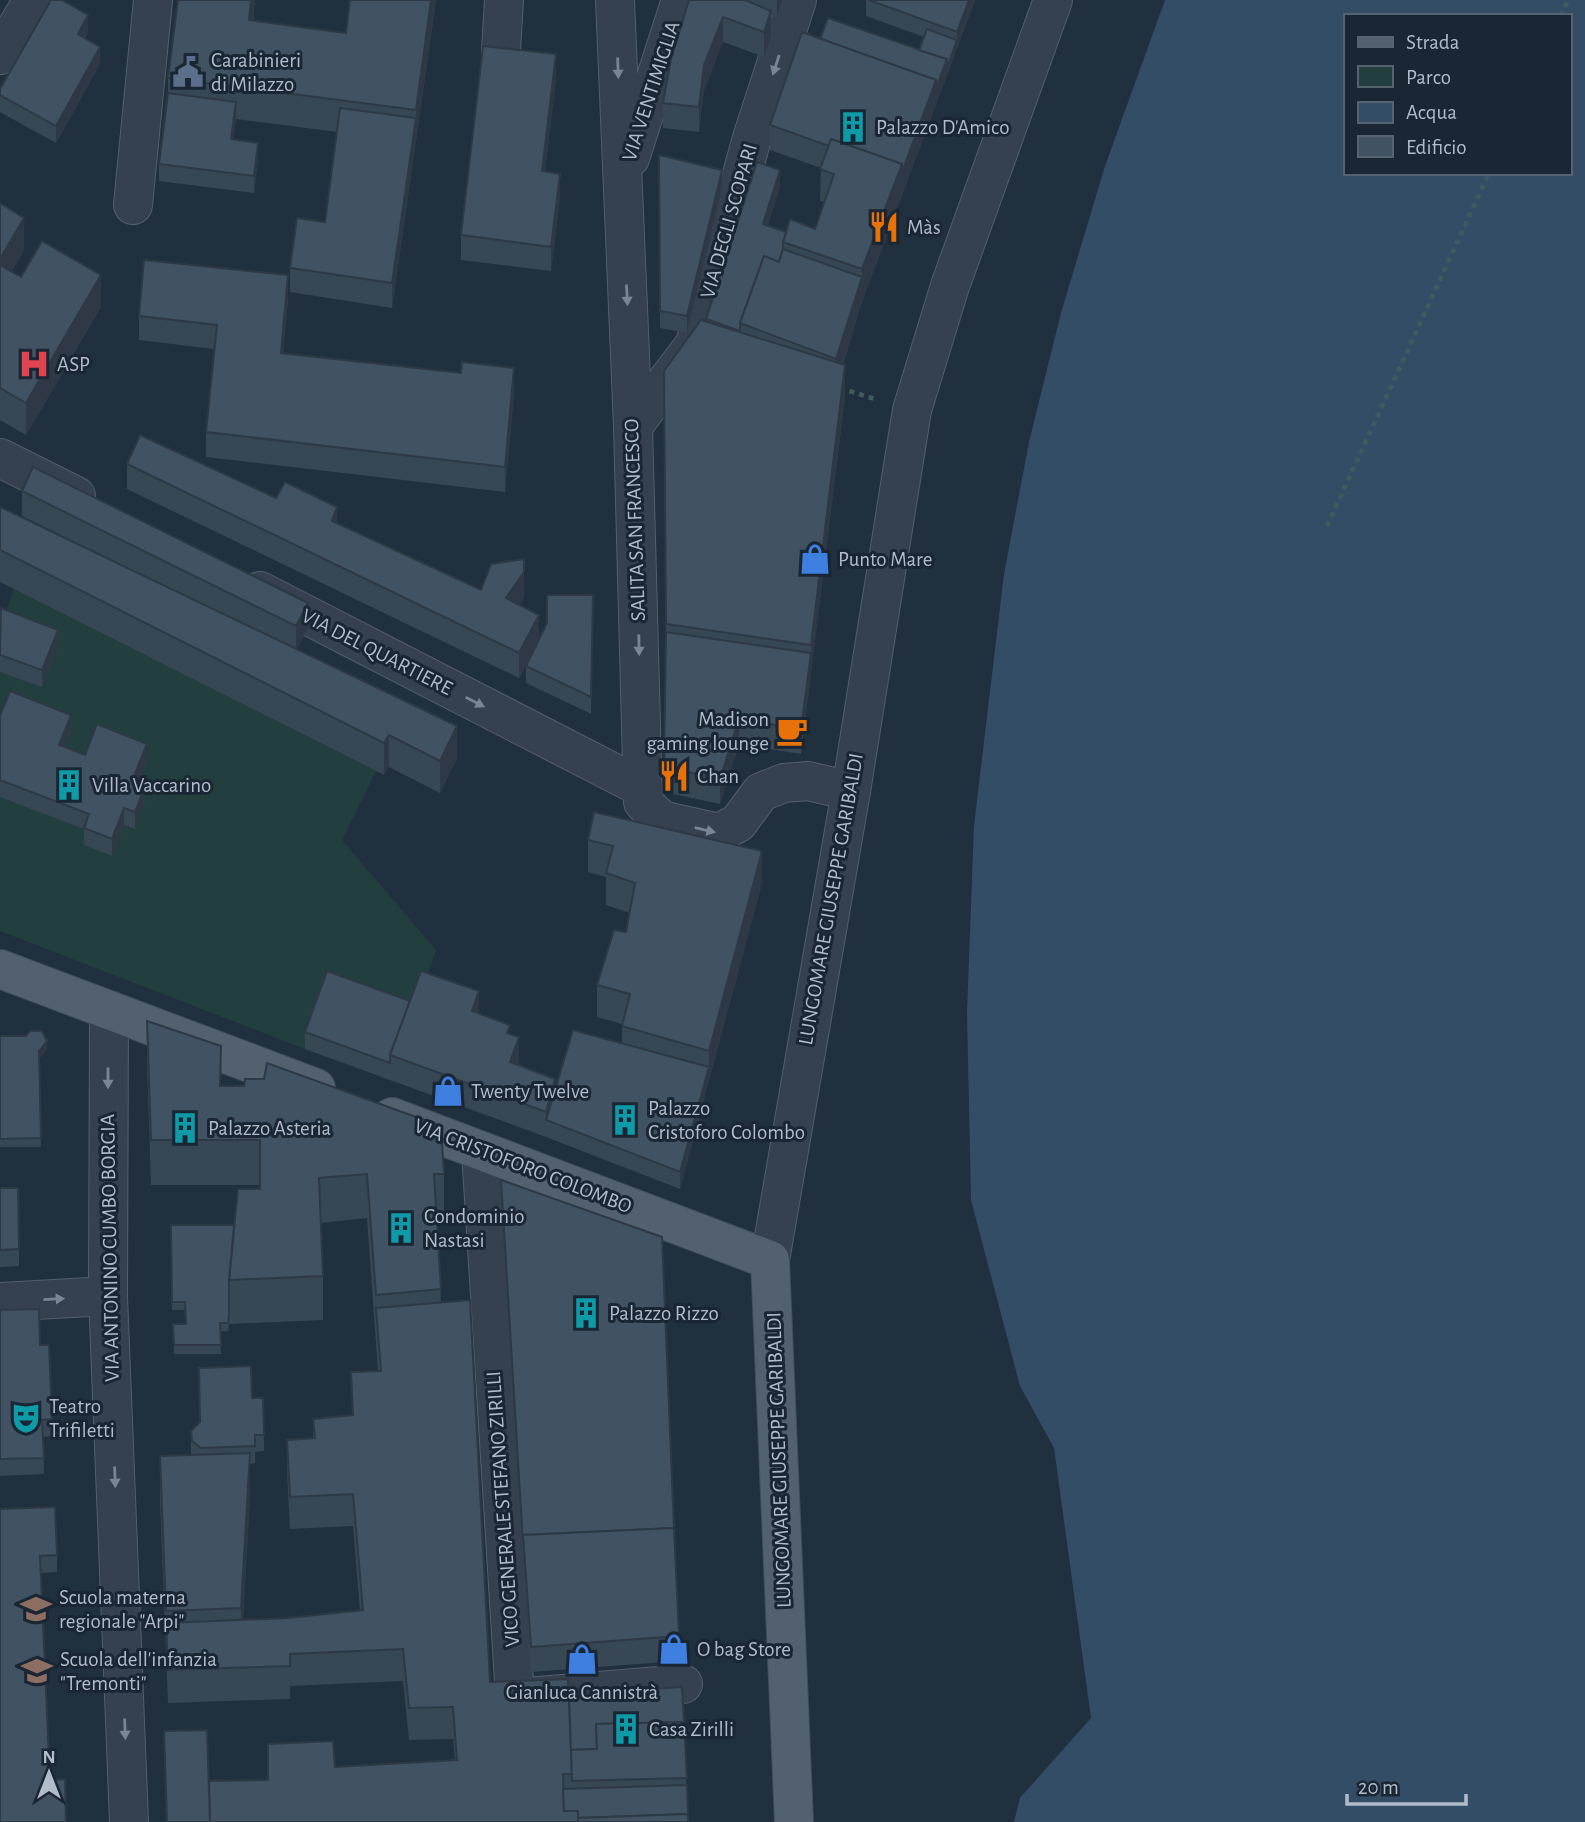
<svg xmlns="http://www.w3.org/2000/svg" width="1585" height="1822" font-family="'Alegreya Sans',sans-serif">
  <rect width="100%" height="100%" fill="#21303e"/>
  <polygon fill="#233e3f" points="14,589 376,771 342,840 436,950 412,1018 305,1049 0,931 0,627"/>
  <path fill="#334d67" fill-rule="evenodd" d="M1165,0H1585V1822H1014L1020,1798L1091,1718L1054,1448L1020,1386L971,1200L967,1011L974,826L1004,574L1029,442L1061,313L1105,166ZM1345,16H1569V173H1345Z"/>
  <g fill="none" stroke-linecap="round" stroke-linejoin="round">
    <defs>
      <g id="minor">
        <polyline points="615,0 633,426 643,802 661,820 719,833 738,823 761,792 784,783 808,781 851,791"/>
        <polyline points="501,51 504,0"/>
        <polyline points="0,55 33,0"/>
        <polyline points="630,158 681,0"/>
        <polyline points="133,205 153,0"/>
        <polyline points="633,426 695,344 752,138 797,0"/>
        <polyline points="0,458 76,496"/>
        <polyline points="260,591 643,788"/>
        <polyline points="109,1010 108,1296 129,1822"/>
        <polyline points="481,1151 515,1698 683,1684"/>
        <polyline points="770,1260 851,791 912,410 950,286 1053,0"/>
        <polyline points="0,1302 108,1296"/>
      </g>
      <g id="major">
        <polyline points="0,969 316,1088"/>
        <polyline points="392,1117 770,1260 794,1822"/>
      </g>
    </defs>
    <use href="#minor" stroke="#535f6c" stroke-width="40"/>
    <use href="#major" stroke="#414d5a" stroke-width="40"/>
    <g stroke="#415b5c" stroke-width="4.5" stroke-dasharray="5 5" stroke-linecap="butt">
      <polyline points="1561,16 1568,0"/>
      <polyline points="840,388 875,399"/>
      <polyline points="1327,526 1489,173"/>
    </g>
    <use href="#minor" stroke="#35414e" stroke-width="38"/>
    <use href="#major" stroke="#53606e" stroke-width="38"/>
  </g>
  <g fill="#384754">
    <polygon points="178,0 255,0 253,21 346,33 350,0 436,0 392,308 290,292 290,268 325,222 337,132 236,119 233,140 258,160 254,193 159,181 159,164 168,93 168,78"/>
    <polygon points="689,0 782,0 777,17 771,15 771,36 764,57 723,42 704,90 699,132 663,128 663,103"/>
    <polygon points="866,0 975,0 862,302 843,364 845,397 801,754 739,744 720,804 664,792 666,639 664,371 706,322 706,319 780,187 768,225 786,232 815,229 824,202 820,201 821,168 770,150 770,125 820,39 919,50 924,37 866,16"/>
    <polygon points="88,32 85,38 100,64 56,143 0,112 0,89"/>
    <polygon points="556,79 545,171 560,198 551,271 461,260 461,235"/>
    <polygon points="659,155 722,187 687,333 660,328"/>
    <polygon points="0,203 24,250 11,272 21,277 101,307 26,435 0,420"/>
    <polygon points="288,300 283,353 514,393 505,492 206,457 206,432 214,349 139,340 139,316"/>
    <polygon points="127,464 276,498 337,523 481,590 524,572 524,597 519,605 539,640 593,595 591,714 526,683 526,666 535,647 519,678 127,489"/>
    <polygon points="22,491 308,628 297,649 457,758 440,793 389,767 384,775 0,582 0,507 114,561 22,516"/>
    <polygon points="0,610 58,647 42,687 0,672"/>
    <polygon points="0,716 71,732 65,747 85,755 147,761 138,783 145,803 135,829 124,825 112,856 84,845 84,829 0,797"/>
    <polygon points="588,840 762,883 680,1189 546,1137 305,1049 305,1032 410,1001 479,1013 510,1034 519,1062 518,1065 555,1088 622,1043 622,1024 597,1017 597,985 626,932 630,913 606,905 606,877 588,872"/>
    <polygon points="147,1021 221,1086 444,1174 444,1218 437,1218 441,1303 490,1682 569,1694 682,1687 688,1822 166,1822 164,1731 209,1794 268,1780 335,1767 455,1761 453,1739 409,1740 403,1681 290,1686 290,1699 168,1703 160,1500 160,1456 191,1455 191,1431 252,1398 264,1435 264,1451 255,1452 255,1463 250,1464 250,1497 243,1620 288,1618 360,1610 353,1526 290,1529 287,1472 287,1440 313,1439 313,1419 352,1416 351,1372 378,1371 367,1218 321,1223 323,1276 323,1320 229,1324 228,1331 220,1331 221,1354 174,1354 173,1324 186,1324 185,1310 172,1310 171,1225 234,1225 260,1189 260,1185 151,1185 147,1065"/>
    <polygon points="0,1036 47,1049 39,1059 41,1147 0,1147"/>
    <polygon points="501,1180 679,1636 679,1661 531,1672 501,1197"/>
    <polygon points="0,1188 19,1249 19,1266 0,1267"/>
    <polygon points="0,1310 40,1345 52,1419 52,1436 43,1437 44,1474 0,1476"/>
    <polygon points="0,1509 57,1555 57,1572 41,1573 50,1780 0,1822"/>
  </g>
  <g fill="#2e3945">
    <polygon points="251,0 255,0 249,53 249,20"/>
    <polygon points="431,0 436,0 392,308 392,283 416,118 416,110"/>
    <polygon points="777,0 782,0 777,17"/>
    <polygon points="969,0 975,0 957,49 957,32"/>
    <polygon points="771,11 771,36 764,57 764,32"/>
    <polygon points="88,15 88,32 78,51 78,34"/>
    <polygon points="723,17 723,42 704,90 699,132 699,107 704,65"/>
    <polygon points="957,40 957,49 862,302 862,269 902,164 936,80"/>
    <polygon points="100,47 100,64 56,143 56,126"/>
    <polygon points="556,54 556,79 542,196 542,171"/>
    <polygon points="236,102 236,119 231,156 231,139"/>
    <polygon points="258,143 258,160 254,193 254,176"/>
    <polygon points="722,170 722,187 687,333 687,316"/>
    <polygon points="780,170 780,187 763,240 763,224"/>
    <polygon points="560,174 560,198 551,271 551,247"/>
    <polygon points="24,218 24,250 0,291 0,259"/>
    <polygon points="101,275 101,307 26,435 26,403"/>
    <polygon points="288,275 288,300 281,378 281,353"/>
    <polygon points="862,277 862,302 836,384 836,359"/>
    <polygon points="845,365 845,397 801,754 801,729 811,653"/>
    <polygon points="514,368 514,393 505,492 505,467"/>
    <polygon points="337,507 337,532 332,521"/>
    <polygon points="524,572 524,597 506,623 506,598"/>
    <polygon points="308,603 308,628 296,651 296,626"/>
    <polygon points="539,615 539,640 519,678 519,653"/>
    <polygon points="58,630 58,647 42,687 42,670"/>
    <polygon points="71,715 71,732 59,762 59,745"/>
    <polygon points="739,719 739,744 720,804 720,779"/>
    <polygon points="457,726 457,758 440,793 440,761"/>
    <polygon points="389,735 389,767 384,775 384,743"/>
    <polygon points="147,744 147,761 132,798 132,781"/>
    <polygon points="145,786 145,803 135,829 135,812"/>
    <polygon points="124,808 124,825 112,856 112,839"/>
    <polygon points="762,851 762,883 680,1189 680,1172 709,1067 709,1051"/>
    <polygon points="479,991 479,1016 472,1011"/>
    <polygon points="519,1037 519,1062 510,1087 510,1062"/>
    <polygon points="47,1041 47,1049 39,1059 39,1051"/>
    <polygon points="555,1079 555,1104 546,1120 546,1112"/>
    <polygon points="250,1453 250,1497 241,1653 241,1608"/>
  </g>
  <g fill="#415262" stroke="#2e3945" stroke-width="2">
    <polygon points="51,0 62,0 88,15 78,34 100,47 56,126 0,95 0,89"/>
    <polygon points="178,0 251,0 249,20 346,33 350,0 431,0 416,110 168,78"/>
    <polygon points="689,0 745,0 771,11 764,32 723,17 704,65 699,107 663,103 671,59"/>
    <polygon points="869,0 969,0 957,32"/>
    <polygon points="828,18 947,59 936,88 936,80 820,39"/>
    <polygon points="927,29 957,40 947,68 947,59 919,50"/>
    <polygon points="802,32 936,80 902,172 902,164 831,139 829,146 770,125"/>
    <polygon points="483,46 556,54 542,171 560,174 551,247 461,235"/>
    <polygon points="168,93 236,102 231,139 258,143 254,176 159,164"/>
    <polygon points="340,108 416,118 392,283 290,268 297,218 325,222"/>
    <polygon points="831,139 902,164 862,269 783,242 790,219 815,229 834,174 820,169"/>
    <polygon points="659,155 722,170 687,316 660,311"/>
    <polygon points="757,162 780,170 763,224 786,232 783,242 783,249 779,262 764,256 740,323 740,331 706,319"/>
    <polygon points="0,203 24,218 0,259"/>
    <polygon points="42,241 101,275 26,403 0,388 0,265 21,277"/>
    <polygon points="783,249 862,277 836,359 740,323 764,256 779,262"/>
    <polygon points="144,260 288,275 281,353 461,373 462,362 514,368 505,467 206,432 217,325 139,316"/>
    <polygon points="701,320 845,365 811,645 666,624 664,371"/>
    <polygon points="140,435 276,498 285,482 337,507 332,521 481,590 491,564 524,559 524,572 506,598 539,615 519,653 127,464"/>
    <polygon points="33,467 308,603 296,626 22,491"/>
    <polygon points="0,507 457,726 440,761 389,735 384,743 0,550"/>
    <polygon points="547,595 593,595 591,697 526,666 547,623"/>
    <polygon points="1,608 58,630 42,670 0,655"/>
    <polygon points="666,632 811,653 801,729 739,719 720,779 664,767"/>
    <polygon points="10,691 71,715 59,745 85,755 97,724 147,744 132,781 145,786 135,812 124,808 112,839 84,828 89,814 0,780 0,716"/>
    <polygon points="594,812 762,851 709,1051 622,1026 630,994 597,985 614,930 626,932 635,883 606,873 613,846 588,840"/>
    <polygon points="327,971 410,1001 390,1055 390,1063 305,1032"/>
    <polygon points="421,971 479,991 472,1011 510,1025 507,1033 519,1037 510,1062 555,1079 546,1112 390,1055"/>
    <polygon points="147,1021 221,1046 220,1086 244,1086 245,1079 264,1079 267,1063 441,1126 444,1174 434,1174 441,1289 376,1295 367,1174 319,1178 323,1276 229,1280 238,1189 260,1189 260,1140 151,1140"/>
    <polygon points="573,1030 709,1067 680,1172 546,1120"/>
    <polygon points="30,1031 42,1031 47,1041 39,1051 41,1138 0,1139 0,1036 26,1036"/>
    <polygon points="501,1180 662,1237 674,1528 523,1535 523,1543"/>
    <polygon points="0,1188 18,1188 19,1249 0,1250"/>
    <polygon points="171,1225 234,1225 229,1280 229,1315 228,1323 220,1323 221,1345 174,1345 173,1324 186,1324 185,1302 172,1302"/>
    <polygon points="470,1300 490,1682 568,1679 572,1774 563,1774 564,1811 578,1811 578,1822 210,1822 209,1781 268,1780 268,1744 333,1741 335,1767 457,1760 453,1707 409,1708 403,1649 290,1654 290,1666 168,1670 166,1623 288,1618 363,1610 353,1494 290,1497 287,1440 315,1438 313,1419 353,1415 351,1372 381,1371 376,1308"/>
    <polygon points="39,1309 40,1345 49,1345 52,1419 42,1420 44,1458 0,1459 0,1310"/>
    <polygon points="251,1366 252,1398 263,1398 264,1435 255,1435 255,1446 201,1448 192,1441 191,1431 200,1422 199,1368"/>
    <polygon points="250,1453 241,1608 166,1611 160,1456"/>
    <polygon points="55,1507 57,1555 40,1556 50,1780 65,1779 66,1822 0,1822 0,1509"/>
    <polygon points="674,1528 679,1636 531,1647 523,1535"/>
    <polygon points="682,1687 684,1722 596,1724 597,1749 571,1750 569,1694"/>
    <polygon points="684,1722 687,1778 572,1781 571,1750 597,1749 596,1724"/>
    <polygon points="207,1730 210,1822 167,1822 164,1731"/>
    <polygon points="687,1785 688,1814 578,1818 578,1811 564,1811 563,1789"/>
    <polygon points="688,1814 688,1822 578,1822 578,1818"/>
  </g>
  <defs><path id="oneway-solid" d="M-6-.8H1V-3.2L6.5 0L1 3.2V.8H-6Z" transform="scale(1.75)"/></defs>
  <g fill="#798592">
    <use href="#oneway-solid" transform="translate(776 65) rotate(108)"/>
    <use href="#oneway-solid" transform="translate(618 68) rotate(88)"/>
    <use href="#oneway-solid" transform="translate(627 295) rotate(87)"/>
    <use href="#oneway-solid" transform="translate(639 645) rotate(89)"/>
    <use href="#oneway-solid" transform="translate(475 702) rotate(27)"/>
    <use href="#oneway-solid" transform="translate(705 830) rotate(13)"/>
    <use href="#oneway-solid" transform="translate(108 1078) rotate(90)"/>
    <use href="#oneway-solid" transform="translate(54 1299) rotate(-3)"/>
    <use href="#oneway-solid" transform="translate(115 1477) rotate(88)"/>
    <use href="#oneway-solid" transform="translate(125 1729) rotate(88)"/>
  </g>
  <defs>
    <symbol id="civic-bare" viewBox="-9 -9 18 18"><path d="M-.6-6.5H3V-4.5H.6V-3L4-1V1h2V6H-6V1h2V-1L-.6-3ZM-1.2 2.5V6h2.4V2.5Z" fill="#5c6f8a" stroke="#1a2633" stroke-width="2.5" paint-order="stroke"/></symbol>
    <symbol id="building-bare" viewBox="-9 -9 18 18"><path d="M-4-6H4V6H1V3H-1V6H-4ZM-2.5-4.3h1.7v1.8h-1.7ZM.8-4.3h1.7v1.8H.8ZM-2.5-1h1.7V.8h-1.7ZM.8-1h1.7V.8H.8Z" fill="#0f9aa8" stroke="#1a2633" stroke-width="2.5" paint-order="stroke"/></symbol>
    <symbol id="restaurant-bare" viewBox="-9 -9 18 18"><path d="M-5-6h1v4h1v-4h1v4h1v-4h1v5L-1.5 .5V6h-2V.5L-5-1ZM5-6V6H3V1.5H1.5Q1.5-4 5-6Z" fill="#e8710a" stroke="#1a2633" stroke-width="2.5" paint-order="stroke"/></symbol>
    <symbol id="hospital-bare" viewBox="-9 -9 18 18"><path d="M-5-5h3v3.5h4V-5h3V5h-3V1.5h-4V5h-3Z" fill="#e0444e" stroke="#1a2633" stroke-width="2.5" paint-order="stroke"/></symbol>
    <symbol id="shop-bare" viewBox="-9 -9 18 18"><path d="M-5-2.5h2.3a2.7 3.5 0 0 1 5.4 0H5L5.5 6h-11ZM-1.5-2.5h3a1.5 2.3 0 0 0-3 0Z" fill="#3f7fe0" stroke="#1a2633" stroke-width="2.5" paint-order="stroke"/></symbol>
    <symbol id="cafe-bare" viewBox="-9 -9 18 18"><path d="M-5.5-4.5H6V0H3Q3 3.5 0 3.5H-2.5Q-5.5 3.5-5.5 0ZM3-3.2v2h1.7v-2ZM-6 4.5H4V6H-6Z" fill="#e8710a" stroke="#1a2633" stroke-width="2.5" paint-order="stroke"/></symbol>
    <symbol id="theatre-bare" viewBox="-9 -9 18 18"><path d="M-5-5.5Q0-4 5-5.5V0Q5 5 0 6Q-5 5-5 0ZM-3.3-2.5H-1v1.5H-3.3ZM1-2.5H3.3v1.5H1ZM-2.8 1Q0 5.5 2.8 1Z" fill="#0f9aa8" stroke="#1a2633" stroke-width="2.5" paint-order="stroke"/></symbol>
    <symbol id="school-bare" viewBox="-9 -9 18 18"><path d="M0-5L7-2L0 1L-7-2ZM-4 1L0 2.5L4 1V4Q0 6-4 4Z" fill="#8d6e63" stroke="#1a2633" stroke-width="2.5" paint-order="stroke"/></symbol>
  </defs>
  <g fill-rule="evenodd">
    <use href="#civic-bare" x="166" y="50" width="44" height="44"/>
    <use href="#building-bare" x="831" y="105" width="44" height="44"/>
    <use href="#restaurant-bare" x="862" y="205" width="44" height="44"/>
    <use href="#hospital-bare" x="12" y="342" width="44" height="44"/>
    <use href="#shop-bare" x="793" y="537" width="44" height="44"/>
    <use href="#cafe-bare" x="770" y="709" width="44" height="44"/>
    <use href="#restaurant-bare" x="652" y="754" width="44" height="44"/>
    <use href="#building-bare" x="47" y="763" width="44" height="44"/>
    <use href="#shop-bare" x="426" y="1069" width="44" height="44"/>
    <use href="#building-bare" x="603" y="1098" width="44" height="44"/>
    <use href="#building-bare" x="163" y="1106" width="44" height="44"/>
    <use href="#building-bare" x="379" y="1206" width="44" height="44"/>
    <use href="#building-bare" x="564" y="1291" width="44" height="44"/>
    <use href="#theatre-bare" x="4" y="1396" width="44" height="44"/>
    <use href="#school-bare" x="14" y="1587" width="44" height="44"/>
    <use href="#shop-bare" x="652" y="1627" width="44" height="44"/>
    <use href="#shop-bare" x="560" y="1637" width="44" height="44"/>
    <use href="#school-bare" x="15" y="1649" width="44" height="44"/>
    <use href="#building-bare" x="604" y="1707" width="44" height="44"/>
  </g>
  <g text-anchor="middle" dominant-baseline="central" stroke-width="6" stroke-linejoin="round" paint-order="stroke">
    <g font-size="21" fill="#b0bcc9" stroke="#1a2633" text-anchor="start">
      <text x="211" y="60">Carabinieri<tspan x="211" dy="24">di Milazzo</tspan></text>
      <text x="876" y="127">Palazzo D'Amico</text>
      <text x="907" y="227">Màs</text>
      <text x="57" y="364">ASP</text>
      <text x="838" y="559">Punto Mare</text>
      <text x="769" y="719" text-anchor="end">Madison<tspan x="769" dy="24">gaming lounge</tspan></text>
      <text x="697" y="776">Chan</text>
      <text x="92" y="785">Villa Vaccarino</text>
      <text x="471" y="1091">Twenty Twelve</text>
      <text x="648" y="1108">Palazzo<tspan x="648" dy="24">Cristoforo Colombo</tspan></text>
      <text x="208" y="1128">Palazzo Asteria</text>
      <text x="424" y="1216">Condominio<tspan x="424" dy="24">Nastasi</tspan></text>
      <text x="609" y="1313">Palazzo Rizzo</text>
      <text x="49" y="1406">Teatro<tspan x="49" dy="24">Trifiletti</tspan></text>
      <text x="59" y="1597">Scuola materna<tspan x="59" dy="24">regionale "Arpi"</tspan></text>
      <text x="697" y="1649">O bag Store</text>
      <text x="60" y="1659">Scuola dell'infanzia<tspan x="60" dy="24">"Tremonti"</tspan></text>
      <text x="582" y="1692" text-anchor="middle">Gianluca Cannistrà</text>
      <text x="649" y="1729">Casa Zirilli</text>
    </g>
    <g font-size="21" fill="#b0bcc9" stroke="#1a2633">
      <text transform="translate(651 91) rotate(-72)">VIA VENTIMIGLIA</text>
      <text transform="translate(729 221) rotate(-74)">VIA DEGLI SCOPARI</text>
      <text transform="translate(635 520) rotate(-92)">SALITA SAN FRANCESCO</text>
      <text transform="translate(377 652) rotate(27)">VIA DEL QUARTIERE</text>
      <text transform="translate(831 899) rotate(-80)">LUNGOMARE GIUSEPPE GARIBALDI</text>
      <text transform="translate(523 1166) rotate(21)">VIA CRISTOFORO COLOMBO</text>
      <text transform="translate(110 1248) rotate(-91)">VIA ANTONINO CUMBO BORGIA</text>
      <text transform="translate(779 1460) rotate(-92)">LUNGOMARE GIUSEPPE GARIBALDI</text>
      <text transform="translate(503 1509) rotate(-94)">VICO GENERALE STEFANO ZIRILLI</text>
    </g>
  </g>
  <rect x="1344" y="14" width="228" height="161" fill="#1a2633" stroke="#56626f" stroke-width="2"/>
  <rect x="1358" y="37" width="35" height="10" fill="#53606e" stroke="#56626f" stroke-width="2"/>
  <text x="1406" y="49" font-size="21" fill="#b0bcc9">Strada</text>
  <rect x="1358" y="66" width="35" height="21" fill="#233e3f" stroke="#56626f" stroke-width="2"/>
  <text x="1406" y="84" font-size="21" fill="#b0bcc9">Parco</text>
  <rect x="1358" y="102" width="35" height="21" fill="#334d67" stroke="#56626f" stroke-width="2"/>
  <text x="1406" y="119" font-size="21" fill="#b0bcc9">Acqua</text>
  <rect x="1358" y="136" width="35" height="21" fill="#415262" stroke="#56626f" stroke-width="2"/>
  <text x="1406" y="154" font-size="21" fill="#b0bcc9">Edificio</text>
  <g transform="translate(49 1773)" stroke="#1a2633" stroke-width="5" paint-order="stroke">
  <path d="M0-5L12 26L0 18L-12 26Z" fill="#b0bcc9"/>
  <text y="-10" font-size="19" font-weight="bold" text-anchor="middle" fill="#b0bcc9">N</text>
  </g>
  <path d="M1347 1794v10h119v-10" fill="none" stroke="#b0bcc9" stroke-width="3.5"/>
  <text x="1358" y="1794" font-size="21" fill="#b0bcc9" stroke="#1a2633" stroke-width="5" paint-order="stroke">20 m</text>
</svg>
